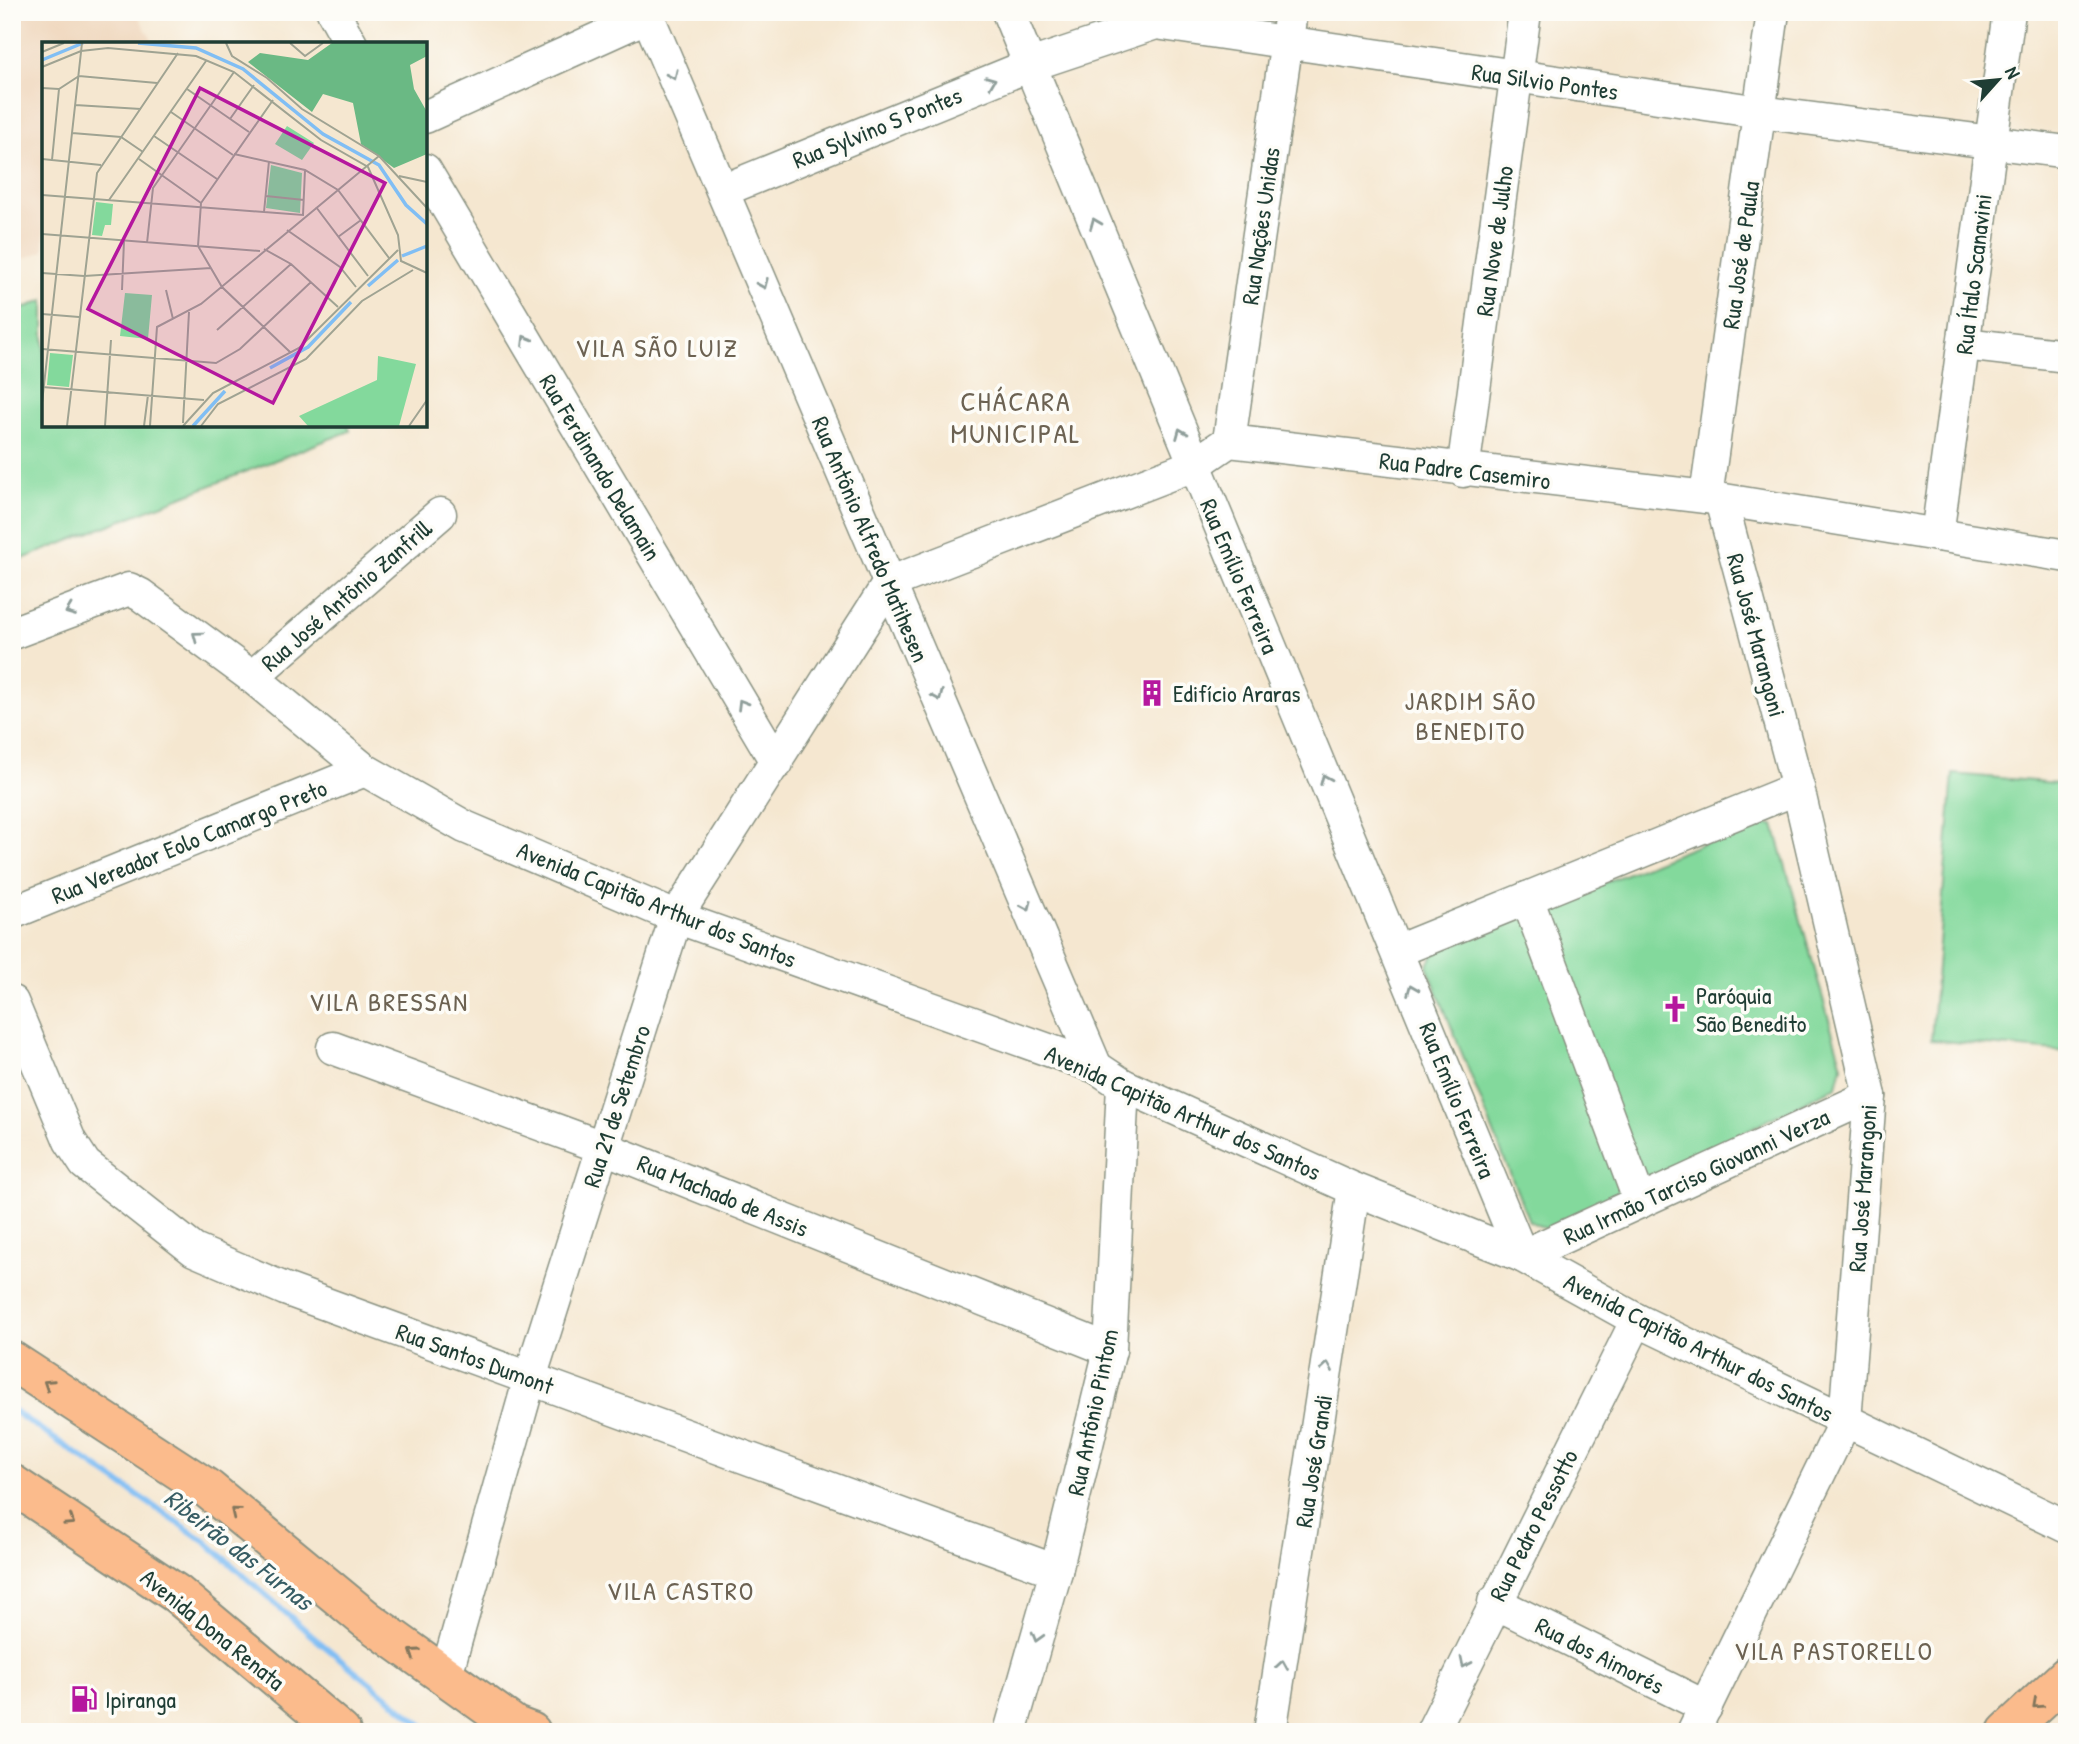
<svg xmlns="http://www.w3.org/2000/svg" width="2079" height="1744" font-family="'Patrick Hand',sans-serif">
  <rect width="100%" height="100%" fill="#fdfcf7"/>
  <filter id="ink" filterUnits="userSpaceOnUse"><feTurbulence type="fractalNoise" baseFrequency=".0143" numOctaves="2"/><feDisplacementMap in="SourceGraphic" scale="14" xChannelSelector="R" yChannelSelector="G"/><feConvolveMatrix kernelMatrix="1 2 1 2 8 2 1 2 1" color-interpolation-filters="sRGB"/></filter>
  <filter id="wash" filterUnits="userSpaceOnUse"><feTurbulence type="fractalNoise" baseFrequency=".00686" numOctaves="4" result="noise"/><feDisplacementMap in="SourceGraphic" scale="28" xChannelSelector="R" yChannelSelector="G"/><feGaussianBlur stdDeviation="1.57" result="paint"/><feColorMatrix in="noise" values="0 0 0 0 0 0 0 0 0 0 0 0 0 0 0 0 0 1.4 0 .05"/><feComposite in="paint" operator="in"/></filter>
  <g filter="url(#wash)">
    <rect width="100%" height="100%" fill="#f5e7d0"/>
    <polygon fill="#efd6bb" points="12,12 136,12 154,44 44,44 44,251 12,263"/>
    <g fill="#83d99c" stroke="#518b68" stroke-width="2">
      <polygon points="44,300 44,425 348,425 350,431 12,563 12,313"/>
      <polygon points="1953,774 2067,784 2067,1052 1931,1040"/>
      <polygon points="1754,823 1774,825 1842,1066 1837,1086 1546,1229 1529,1221 1427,966 1436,950"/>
    </g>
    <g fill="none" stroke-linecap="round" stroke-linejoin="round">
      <polyline stroke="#80bef4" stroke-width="6" points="12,1410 206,1542 312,1636 431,1732"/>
    </g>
  </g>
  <g filter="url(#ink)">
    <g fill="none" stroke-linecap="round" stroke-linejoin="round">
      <defs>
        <g id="minor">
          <polyline points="333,12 351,44"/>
          <polyline points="646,12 1096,1067"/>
          <polyline points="1008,12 1522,1256 1870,1096"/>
          <polyline points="425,117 648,16"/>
          <polyline points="425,170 777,763"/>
          <polyline points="724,190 1030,65 1156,23 1760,112 2067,152"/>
          <polyline points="1964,344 2067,356"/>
          <polyline points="1229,441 1291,12"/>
          <polyline points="1463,471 1525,12"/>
          <polyline points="1706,497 1773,12"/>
          <polyline points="1937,535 2009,12"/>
          <polyline points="12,633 129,589 141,595 252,677 365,770 465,827 676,917 1096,1067 1123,1085 1354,1189 1522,1256 1637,1320 2067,1527"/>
          <polyline points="252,677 440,514"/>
          <polyline points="1527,898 1640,1202"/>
          <polyline points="12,913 365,770"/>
          <polyline points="1397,951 1798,788"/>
          <polyline points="12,1002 70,1141 85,1164 194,1250 285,1289 1056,1571"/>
          <polyline points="333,1048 602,1147 1110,1350"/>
          <polyline points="1494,1602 1706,1707"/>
          <polyline points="446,1675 530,1378 676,917 889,583 1194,465 1229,441 1706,497 2067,556"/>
          <polyline points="1010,1732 1056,1571 1110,1350 1123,1085"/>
          <polyline points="1270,1732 1354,1189"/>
          <polyline points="1432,1732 1637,1320"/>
          <polyline points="1693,1732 1845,1421 1870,1096 1798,788 1721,500"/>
        </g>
        <g id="major">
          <polyline points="12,1361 208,1489 367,1620 515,1726 531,1732"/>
          <polyline points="12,1484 177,1594 341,1732"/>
          <polyline points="2007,1732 2067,1676"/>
        </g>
      </defs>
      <use href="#minor" stroke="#8a9282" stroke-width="35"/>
      <use href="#major" stroke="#8a9282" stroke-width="42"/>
      <use href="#minor" stroke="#fff" stroke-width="32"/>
      <use href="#major" stroke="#fbbb8c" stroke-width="38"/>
    </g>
    <defs><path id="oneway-chevron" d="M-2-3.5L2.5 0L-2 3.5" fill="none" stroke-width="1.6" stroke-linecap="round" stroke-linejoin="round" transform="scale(1.75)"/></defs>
    <g stroke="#8f9e9a">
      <use href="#oneway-chevron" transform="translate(673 75) rotate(66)"/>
      <use href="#oneway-chevron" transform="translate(991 81) rotate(-22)"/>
      <use href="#oneway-chevron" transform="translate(1095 223) rotate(-112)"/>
      <use href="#oneway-chevron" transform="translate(763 284) rotate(67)"/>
      <use href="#oneway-chevron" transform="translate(526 340) rotate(-121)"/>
      <use href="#oneway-chevron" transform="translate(1181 433) rotate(-112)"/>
      <use href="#oneway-chevron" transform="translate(70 611) rotate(159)"/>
      <use href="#oneway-chevron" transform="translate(197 636) rotate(-143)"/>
      <use href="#oneway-chevron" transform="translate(938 696) rotate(67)"/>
      <use href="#oneway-chevron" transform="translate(742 704) rotate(-121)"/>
      <use href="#oneway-chevron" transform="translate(1325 779) rotate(-113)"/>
      <use href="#oneway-chevron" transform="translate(1027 906) rotate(67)"/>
      <use href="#oneway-chevron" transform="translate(1412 989) rotate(-112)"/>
      <use href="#oneway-chevron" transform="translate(1327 1367) rotate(-81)"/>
      <use href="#oneway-chevron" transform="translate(1037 1637) rotate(106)"/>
      <use href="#oneway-chevron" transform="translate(1465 1663) rotate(116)"/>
      <use href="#oneway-chevron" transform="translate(1282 1665) rotate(-81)"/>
    </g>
    <g stroke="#82765c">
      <use href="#oneway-chevron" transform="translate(48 1384) rotate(-147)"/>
      <use href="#oneway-chevron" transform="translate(235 1512) rotate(-141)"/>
      <use href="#oneway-chevron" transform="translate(70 1521) rotate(33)"/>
      <use href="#oneway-chevron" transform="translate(414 1653) rotate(-145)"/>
      <use href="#oneway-chevron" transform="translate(2037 1704) rotate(138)"/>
    </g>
  </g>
  <defs>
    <symbol id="building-bare" viewBox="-9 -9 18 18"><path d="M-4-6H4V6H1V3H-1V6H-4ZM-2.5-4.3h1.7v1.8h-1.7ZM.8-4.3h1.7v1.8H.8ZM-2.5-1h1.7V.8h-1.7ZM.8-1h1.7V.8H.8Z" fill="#b5179e" stroke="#fdfcf7" stroke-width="2.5" paint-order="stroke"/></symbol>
    <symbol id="church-bare" viewBox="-9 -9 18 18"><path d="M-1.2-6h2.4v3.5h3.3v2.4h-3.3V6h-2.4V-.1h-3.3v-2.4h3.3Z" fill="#b5179e" stroke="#fdfcf7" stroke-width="2.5" paint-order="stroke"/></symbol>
    <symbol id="fuel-bare" viewBox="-9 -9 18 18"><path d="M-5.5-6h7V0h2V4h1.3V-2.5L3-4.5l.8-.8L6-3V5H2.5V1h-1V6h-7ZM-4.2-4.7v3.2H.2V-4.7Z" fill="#b5179e" stroke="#fdfcf7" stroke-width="2.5" paint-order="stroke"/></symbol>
  </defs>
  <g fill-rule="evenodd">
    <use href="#building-bare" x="1133" y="674" width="38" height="38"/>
    <use href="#church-bare" x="1656" y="990" width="38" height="38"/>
    <use href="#fuel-bare" x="65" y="1680" width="38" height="38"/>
  </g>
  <g text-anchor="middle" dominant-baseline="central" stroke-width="7" stroke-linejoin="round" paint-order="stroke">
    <g font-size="24" fill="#1f3d34" stroke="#fdfcf7">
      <text transform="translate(1545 81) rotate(8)">Rua Silvio Pontes</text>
      <text transform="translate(877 127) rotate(-22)">Rua Sylvino S Pontes</text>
      <text transform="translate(1260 226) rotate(-82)">Rua Nações Unidas</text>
      <text transform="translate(1494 241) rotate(-82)">Rua Nove de Julho</text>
      <text transform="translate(1740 255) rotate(-82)">Rua José de Paula</text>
      <text transform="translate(1973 274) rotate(-83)">Rua Ítalo Scanavini</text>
      <text transform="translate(601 467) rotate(59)">Rua Ferdinando Delamain</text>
      <text transform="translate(1465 470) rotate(7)">Rua Padre Casemiro</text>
      <text transform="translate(871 539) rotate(67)">Rua Antônio Alfredo Matihesen</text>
      <text transform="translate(1240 576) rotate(67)">Rua Emílio Ferreira</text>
      <text transform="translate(346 595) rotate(-41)">Rua José Antônio Zanfrill</text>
      <text transform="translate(1757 635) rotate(75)">Rua José Marangoni</text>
      <text transform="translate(189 841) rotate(-22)">Rua Vereador Eolo Camargo Preto</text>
      <text transform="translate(657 904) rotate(22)">Avenida Capitão Arthur dos Santos</text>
      <text transform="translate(1458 1100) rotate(68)">Rua Emílio Ferreira</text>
      <text transform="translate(616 1106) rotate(-72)">Rua 21 de Setembro</text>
      <text transform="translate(1183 1112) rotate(24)">Avenida Capitão Arthur dos Santos</text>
      <text transform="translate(1696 1176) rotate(-25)">Rua Irmão Tarciso Giovanni Verza</text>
      <text transform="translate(1862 1188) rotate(-86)">Rua José Marangoni</text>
      <text transform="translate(723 1195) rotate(22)">Rua Machado de Assis</text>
      <text transform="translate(1699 1347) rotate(27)">Avenida Capitão Arthur dos Santos</text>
      <text transform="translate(475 1358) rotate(20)">Rua Santos Dumont</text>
      <text transform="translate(1092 1412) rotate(-78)">Rua Antônio Pintom</text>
      <text transform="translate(1313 1461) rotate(-81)">Rua José Grandi</text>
      <text transform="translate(1533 1525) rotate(-63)">Rua Pedro Pessotto</text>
      <text transform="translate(213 1629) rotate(39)">Avenida Dona Renata</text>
      <text transform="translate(1600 1655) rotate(27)">Rua dos Aimorés</text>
    </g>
    <g font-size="24" fill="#1f3d34" stroke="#fdfcf7" text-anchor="start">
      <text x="1173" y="693">Edifício Araras</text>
      <text x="1696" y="995">Paróquia<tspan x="1696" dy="28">São Benedito</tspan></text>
      <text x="105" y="1699">Ipiranga</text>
    </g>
    <g font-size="26" letter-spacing="2" fill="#6c6252" stroke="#fdfcf7">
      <text x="657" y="347">VILA SÃO LUIZ</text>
      <text x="1471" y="700">JARDIM SÃO<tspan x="1471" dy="30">BENEDITO</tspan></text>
      <text x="389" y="1001">VILA BRESSAN</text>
      <text x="681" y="1590">VILA CASTRO</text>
      <text x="1834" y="1650">VILA PASTORELLO</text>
    </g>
    <g font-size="26" font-style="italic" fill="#375d64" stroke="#fdfcf7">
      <text transform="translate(239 1549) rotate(38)">Ribeirão das Furnas</text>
    </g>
    <g font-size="28" letter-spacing="2" fill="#6c6252" stroke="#fdfcf7">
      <text x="1016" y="401">CHÁCARA<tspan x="1016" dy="32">MUNICIPAL</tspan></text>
    </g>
  </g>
  <g transform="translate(42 42)">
    <rect width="385" height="385" fill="#f5e7d0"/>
    <path d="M245,84L272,101L260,118L233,102ZM229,123L260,131L258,171L224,166ZM54,160L71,162L69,183H63L60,194L50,193ZM83,251L110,253L106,297L78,294ZM8,311L31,313L27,345L5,343ZM336,314L374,322L357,384H266L257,374L335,338Z" fill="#83d99c"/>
    <path d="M290,1H385V14L368,23L372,47L385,70V112L352,126L319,102L311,61L281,52L270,70L206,20L218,11L266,18Z" fill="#6ab984"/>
    <path fill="none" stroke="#80bef4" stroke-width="3.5" d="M96,1L154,6L201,27L281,92L337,123L364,163L385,182M0,18L41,1M360,214L385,204M326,244L356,218M228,326L266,305L309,260M151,384L183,349"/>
    <path fill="none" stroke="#9fa392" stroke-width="2" d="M184,1L190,14L225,36L260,67L337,114L385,166M248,1L263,14L281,1M0,10L22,1M0,25L39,9L66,6L154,14L192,30L279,98L326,125L356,193L359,219L385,231M0,46L17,47L37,34L115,41M145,47L207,90M231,58L159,161L156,204L180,245L248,310M33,63L99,67M129,70L191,113M188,77L212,43M30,91L79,95L101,110M112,94L175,137M192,112L263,128L296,148L347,216M0,117L59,123M97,117L159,161M10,118L17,47M357,134L385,140M0,153L261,173L263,128M224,154L262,158M67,158L164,19M274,165L326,234M222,170L227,119M245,188L298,225L314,245M0,192L218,209M296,195L319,178M105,201L111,146L192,30M222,207L249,222L296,265M0,231L42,234L169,226M80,248L82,199M124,248L131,277M0,272L37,275M175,288L249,222M0,307L174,321L198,307L269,240M0,345L162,358M0,361L40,1M141,381L147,270M25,384L55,131L136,11M63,384L69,298M102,384L106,353M108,384L115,285L159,262L337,114M141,384L171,351L257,306L356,208M159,384L176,362L264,317L320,259L371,228M367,384L385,358"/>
    <path fill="#b5179e" fill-opacity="0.15" stroke="#b5179e" stroke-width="3.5" d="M158,46L343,141L231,361L46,267Z"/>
    <rect width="385" height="385" fill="none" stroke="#1f3d34" stroke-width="3.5"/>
  </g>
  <rect width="2079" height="1744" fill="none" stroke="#fdfcf7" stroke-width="42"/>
  <g transform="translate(1998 80) rotate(63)" stroke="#fdfcf7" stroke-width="5" paint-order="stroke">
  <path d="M0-5L12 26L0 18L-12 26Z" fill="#1f3d34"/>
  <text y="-10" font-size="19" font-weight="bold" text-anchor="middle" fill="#1f3d34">N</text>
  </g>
</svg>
